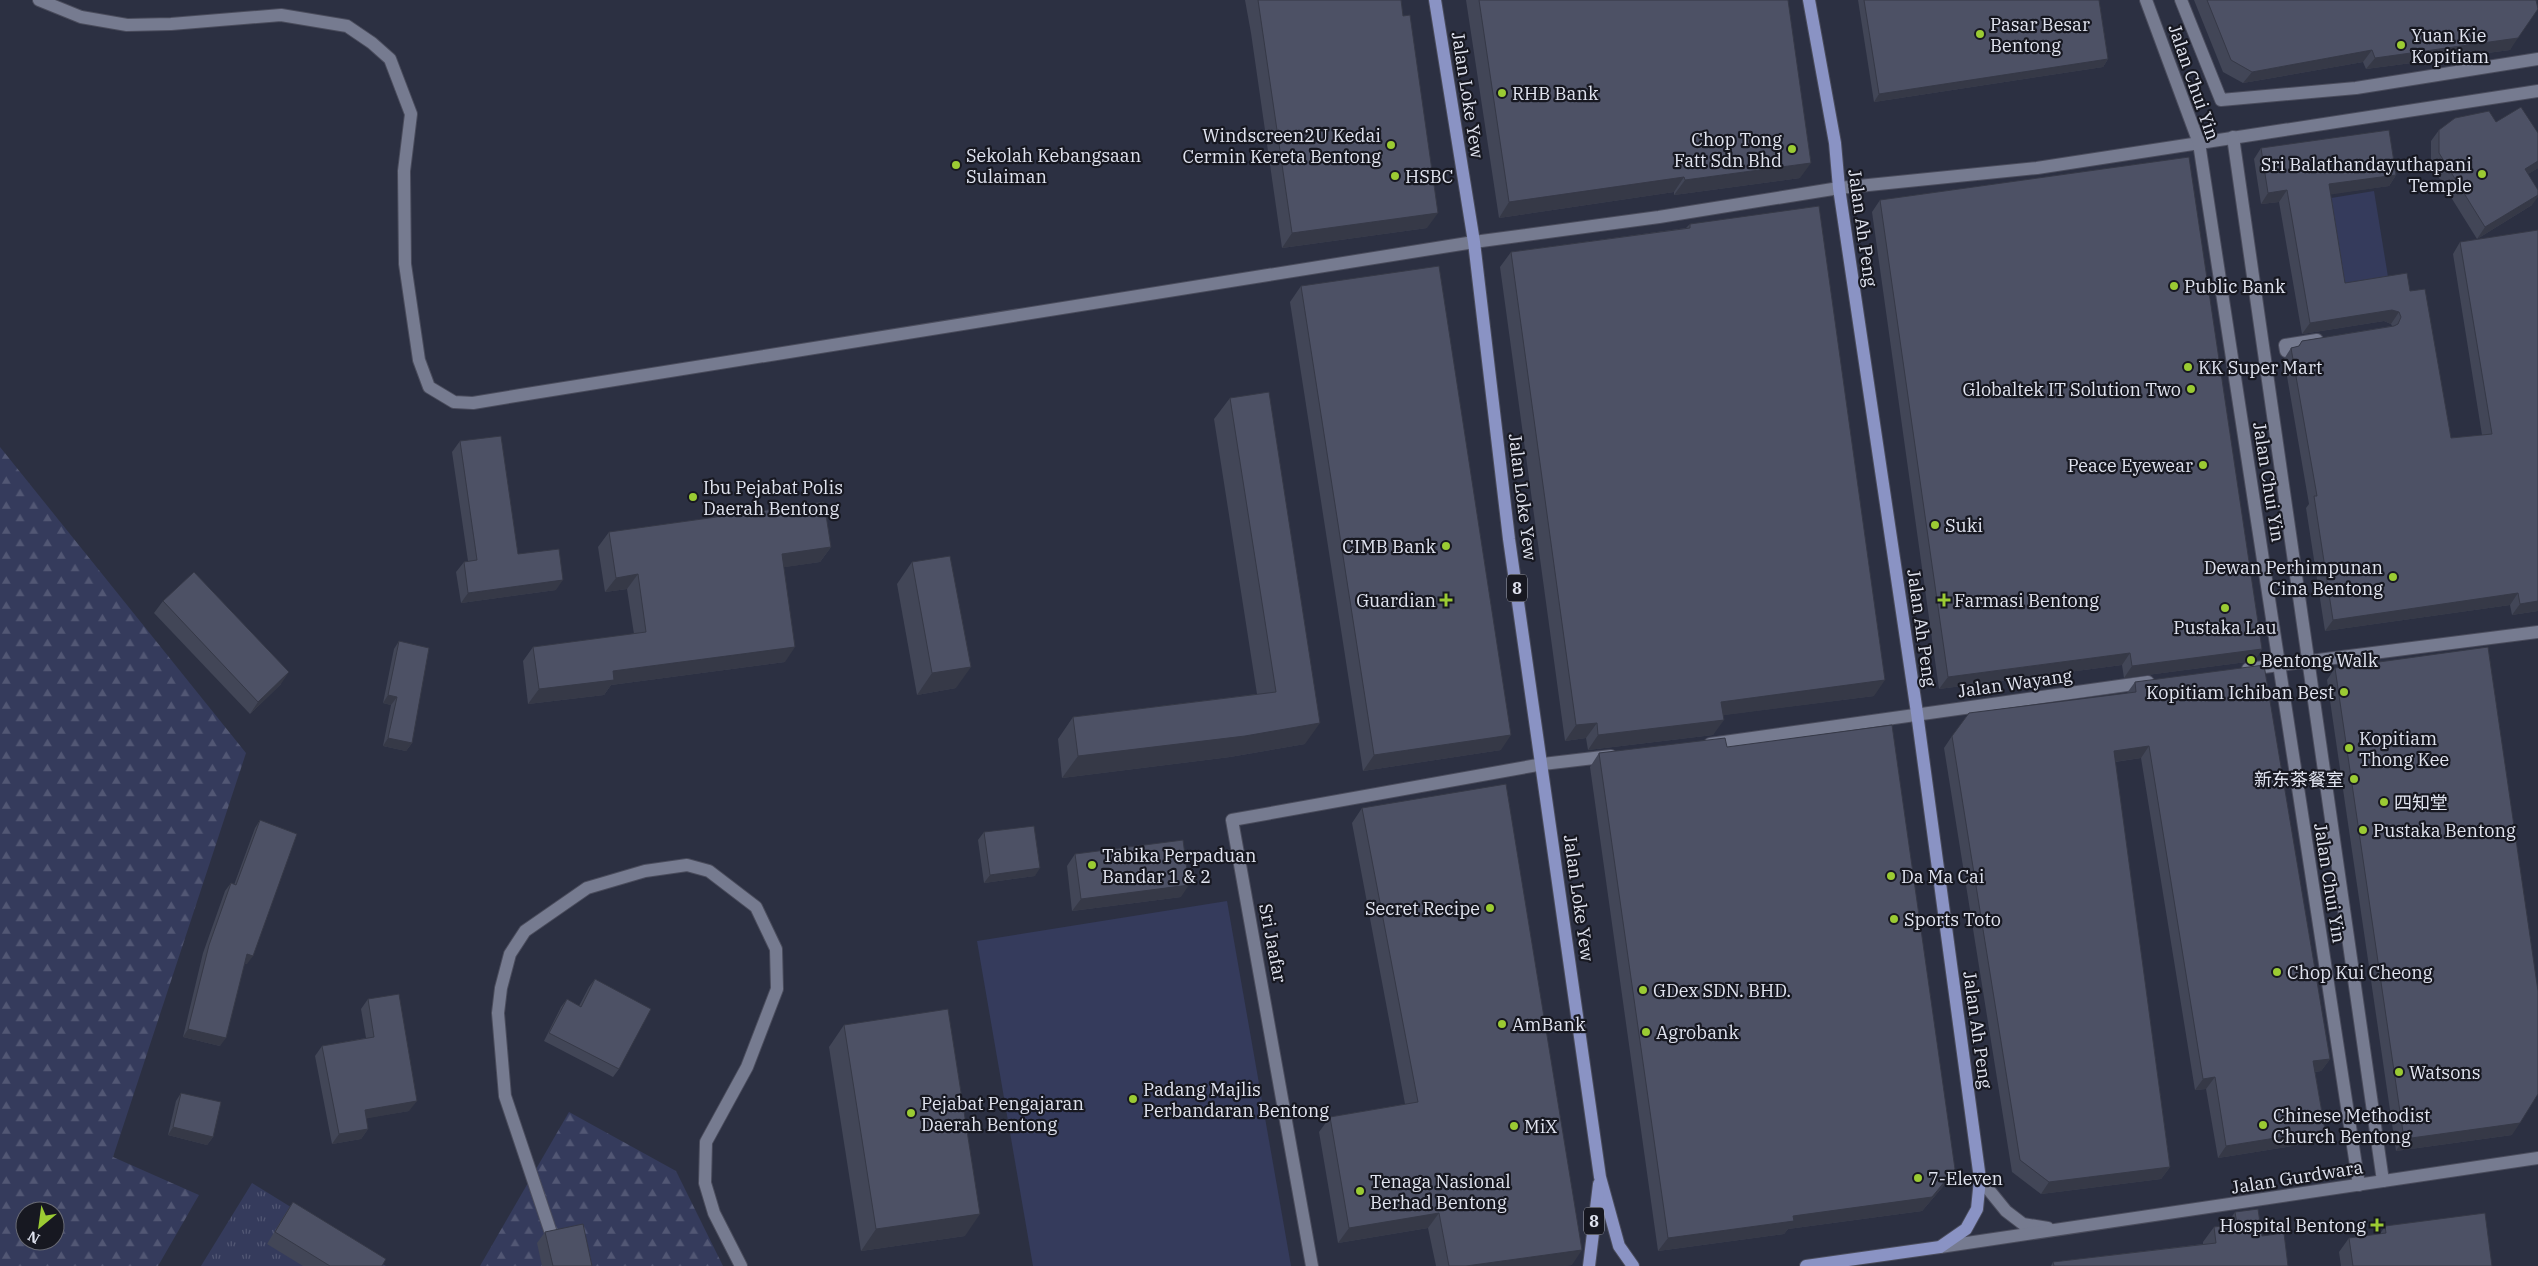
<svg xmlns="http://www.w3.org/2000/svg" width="2538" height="1266" font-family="'IBM Plex Serif','Noto Sans SC',serif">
  <defs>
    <pattern id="grass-tufts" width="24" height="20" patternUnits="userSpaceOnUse" patternTransform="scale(1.25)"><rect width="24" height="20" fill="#353b5c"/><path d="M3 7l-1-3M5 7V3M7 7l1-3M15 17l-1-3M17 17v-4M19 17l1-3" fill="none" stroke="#525774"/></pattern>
    <pattern id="forest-firs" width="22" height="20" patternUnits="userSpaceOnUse" patternTransform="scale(1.25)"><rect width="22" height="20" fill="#353b5c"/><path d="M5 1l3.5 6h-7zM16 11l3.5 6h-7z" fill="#525774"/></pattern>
  </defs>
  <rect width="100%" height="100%" fill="#2c3042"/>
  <polygon fill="url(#grass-tufts)" points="252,1183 386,1266 201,1266"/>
  <g fill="url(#forest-firs)" fill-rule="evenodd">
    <path d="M0,447L246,753L113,1157L199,1195L158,1266H0ZM25,1211H55V1241H25Z"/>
    <polygon points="569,1112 676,1171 723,1266 480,1266"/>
  </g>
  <g fill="#353b5c">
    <polygon points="2374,191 2389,283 2340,291 2325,199"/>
    <polygon points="1227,901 1291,1266 1033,1266 977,941"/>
  </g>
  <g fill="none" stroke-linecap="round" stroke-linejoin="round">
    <defs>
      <polyline id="pedestrian" points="2286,351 2285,345 2317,340"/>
      <g id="minor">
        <polyline points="39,0 81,17 127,25 171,24 281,15 347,26 372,43 390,59 411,114 404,171 405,264 419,360 429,387 454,402 473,403 521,395 1474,242 1659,217 1839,188 2037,168 2538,91"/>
        <polyline points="2146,0 2199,143 2359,1185"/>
        <polyline points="2181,0 2221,100 2356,88 2538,59"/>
        <polyline points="2233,137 2383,1181"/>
        <polyline points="2248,669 2538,632"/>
        <polyline points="1710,744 2148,682"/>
        <polyline points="1980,1179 2006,1211 2023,1224 2048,1228"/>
        <polyline points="551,1233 505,1096 498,1013 501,988 510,954 525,931 587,888 645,871 687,865 709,871 756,907 776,949 777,989 747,1067 706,1142 705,1183 714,1213 741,1266"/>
        <polyline points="1940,1247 2538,1158"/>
        <polyline points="1312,1266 1232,820 1543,764 1611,756"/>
      </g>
      <g id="primary">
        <polyline points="1435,0 1474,242 1509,539 1600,1177 1619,1246 1633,1266"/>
        <polyline points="1589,1266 1599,1184"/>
        <polyline points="1806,1266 1940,1247 1966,1229 1977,1209 1980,1179 1917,713 1839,188 1835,143 1809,0"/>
      </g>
    </defs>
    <use href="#pedestrian" stroke="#4a4c5c" stroke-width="14"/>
    <use href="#minor" stroke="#4a4c5c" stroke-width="14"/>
    <use href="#primary" stroke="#4a4c5c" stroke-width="14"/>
    <use href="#pedestrian" stroke="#767b90" stroke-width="12"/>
    <use href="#minor" stroke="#767b90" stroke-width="12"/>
    <use href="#primary" stroke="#8a93c4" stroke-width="12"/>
  </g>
  <g fill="#424657">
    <polygon points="1245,0 1401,0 1427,228 1282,248 1251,33"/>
    <polygon points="1466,0 1788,0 1800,178 1674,195 1674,192 1499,218"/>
    <polygon points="1858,0 2099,0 2108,59 2103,67 1874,102"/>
    <polygon points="2194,0 2536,0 2510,50 2366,69 2363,62 2243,83 2223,72"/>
    <polygon points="2496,122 2538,168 2528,174 2532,205 2477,239 2431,165 2431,141 2439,130"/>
    <polygon points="2261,148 2396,175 2389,186 2330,194 2345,283 2410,291 2451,438 2482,435 2453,254 2460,242 2538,230 2538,611 2512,615 2510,605 2325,631 2306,508 2309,504 2284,359 2291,348 2298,347 2302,341 2392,326 2391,324 2384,321 2302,334 2279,202 2261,204 2254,159"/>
    <polygon points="1880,200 2262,649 2254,661 2124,678 2122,665 1939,689 1872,212"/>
    <polygon points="1690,224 1874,696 1723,715 1713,735 1588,750 1586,738 1565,741 1500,267 1511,252 1686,228"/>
    <polygon points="1301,286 1501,750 1363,771 1290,302"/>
    <polygon points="1230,398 1305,744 1230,757 1062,778 1058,739 1073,717 1257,694 1214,419"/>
    <polygon points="460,441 518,554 556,590 461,603 456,572 464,562 468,561 452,452"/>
    <polygon points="609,532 831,547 820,562 784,567 785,662 611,685 604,695 528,704 523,661 533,647 634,634 627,589 605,592 598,547"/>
    <polygon points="912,562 956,688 917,695 897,584"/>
    <polygon points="163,601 281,684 250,714 154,613"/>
    <polygon points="399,641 412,743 406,751 383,746 391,705 383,703 394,649"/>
    <polygon points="2335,668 2512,1135 2396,1151 2327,680"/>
    <polygon points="2135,682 2330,1059 2321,1071 2315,1072 2325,1130 2317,1142 2218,1158 2206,1089 2195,1090 2141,758 2115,762 2170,1167 2161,1179 2041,1194 2012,1172 1944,748 1952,736 2127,693"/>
    <polygon points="1727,747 1955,1169 1946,1183 1922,1211 1788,1229 1784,1234 1658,1251 1590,767 1599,753"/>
    <polygon points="1362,808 1572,1265 1562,1266 1436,1266 1428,1228 1338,1243 1319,1132 1330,1117 1405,1104 1352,823"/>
    <polygon points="260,820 247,964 244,963 220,1046 183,1037 203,953 225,891 231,883 234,885 255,828"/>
    <polygon points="984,832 1035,876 984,883 978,840"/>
    <polygon points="1075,854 1181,897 1072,911 1067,866"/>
    <polygon points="595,979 619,1069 613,1077 544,1041 561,1007 567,999 579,1006 589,987"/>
    <polygon points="368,999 409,1111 366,1118 368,1129 361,1139 332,1144 315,1056 322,1046 366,1038 361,1009"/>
    <polygon points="844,1025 965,1236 861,1251 829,1047"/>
    <polygon points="181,1093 213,1137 207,1145 168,1135 176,1101"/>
    <polygon points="293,1202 382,1266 303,1266 267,1244 285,1214"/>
    <polygon points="2235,1212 2262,1236 2288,1266 2051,1266 2053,1262 2203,1244 2203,1242 2214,1227 2226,1225"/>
    <polygon points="2385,1226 2492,1266 2341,1266 2339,1252 2349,1238 2380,1234"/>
    <polygon points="545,1232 592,1266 542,1266 537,1243"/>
  </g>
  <g fill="#363947">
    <polygon points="2518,38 2510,50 2366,69 2375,58"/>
    <polygon points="2372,50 2363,62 2243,83 2252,72"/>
    <polygon points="2108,59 2103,67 1874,102 1879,94"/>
    <polygon points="2538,161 2538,168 2517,181 2525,169"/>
    <polygon points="1811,163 1800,178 1674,195 1685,180"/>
    <polygon points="2396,175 2389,186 2321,196 2329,184"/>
    <polygon points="1684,177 1674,192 1499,218 1509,202"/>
    <polygon points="2287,190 2279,202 2261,204 2268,193"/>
    <polygon points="2538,195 2538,197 2532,205 2477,239 2485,227"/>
    <polygon points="1438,213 1427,228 1282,248 1292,233"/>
    <polygon points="2392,310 2399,312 2391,324 2384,321 2302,334 2310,323"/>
    <polygon points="831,547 820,562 772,569 782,554"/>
    <polygon points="638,574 627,589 605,592 616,578"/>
    <polygon points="563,580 556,590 461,603 468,593"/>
    <polygon points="2518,593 2510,605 2325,631 2333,620"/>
    <polygon points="2538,601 2538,611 2512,615 2520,604"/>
    <polygon points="795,647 785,662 611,685 604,695 528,704 539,689 613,671"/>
    <polygon points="2262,649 2254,661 2124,678 2132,666"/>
    <polygon points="2130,653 2122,665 1939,689 1948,677"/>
    <polygon points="971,667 956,688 917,695 932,673"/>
    <polygon points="289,672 281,684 250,714 258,702"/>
    <polygon points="1885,680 1874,696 1710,717 1721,702"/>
    <polygon points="388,695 397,697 391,705 383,703"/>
    <polygon points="1724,720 1713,735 1588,750 1598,735"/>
    <polygon points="1320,723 1305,744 1230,757 1062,778 1078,756"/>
    <polygon points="1597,723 1586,738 1565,741 1576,725"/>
    <polygon points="1511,735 1501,750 1363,771 1374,755"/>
    <polygon points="388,738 412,743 406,751 383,746"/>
    <polygon points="2149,746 2141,758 2106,763 2114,751"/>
    <polygon points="1040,868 1035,876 984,883 990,875"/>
    <polygon points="1189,885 1181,897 1072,911 1081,899"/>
    <polygon points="247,954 253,956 247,964 241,962"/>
    <polygon points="188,1029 226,1038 220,1046 183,1037"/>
    <polygon points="2330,1059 2321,1071 2305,1073 2313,1061"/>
    <polygon points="2215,1077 2206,1089 2195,1090 2203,1079"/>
    <polygon points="417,1101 409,1111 358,1120 365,1110"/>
    <polygon points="2520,1123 2512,1135 2396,1151 2404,1139"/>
    <polygon points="173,1127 213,1137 207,1145 168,1135"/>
    <polygon points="368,1129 361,1139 332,1144 339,1134"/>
    <polygon points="2325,1130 2317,1142 2218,1158 2226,1146"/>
    <polygon points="2170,1167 2161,1179 2041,1194 2049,1182"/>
    <polygon points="1955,1169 1946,1183 1922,1211 1788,1229 1784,1234 1658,1251 1668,1238 1793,1216"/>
    <polygon points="1439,1213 1428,1228 1338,1243 1349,1228"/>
    <polygon points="980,1214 965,1236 861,1251 876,1229"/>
    <polygon points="1582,1250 1572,1265 1562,1266 1466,1266"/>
  </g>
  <g fill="#4d5165" stroke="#363947">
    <polygon points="1258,0 1401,0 1403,16 1410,15 1438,213 1292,233"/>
    <polygon points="1479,0 1788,0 1811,163 1685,180 1684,177 1509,202"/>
    <polygon points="1864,0 2099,0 2108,59 1879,94"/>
    <polygon points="2207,0 2536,0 2538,9 2518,38 2375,58 2372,50 2252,72 2231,60"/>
    <polygon points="2521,107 2538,133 2538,161 2525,169 2538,190 2538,195 2485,227 2439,153 2439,130 2455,118 2489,111 2496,122"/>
    <polygon points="2389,130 2396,175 2329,184 2345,283 2407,273 2410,291 2425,289 2451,438 2492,434 2460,242 2538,230 2538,601 2520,604 2518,593 2333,620 2314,496 2317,496 2291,348 2299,346 2302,341 2394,326 2398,324 2401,317 2399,312 2392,310 2310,323 2287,190 2268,193 2261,148"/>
    <polygon points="2189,157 2262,649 2132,666 2130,653 1948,677 1880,200"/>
    <polygon points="1819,206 1885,680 1721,702 1724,720 1598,735 1597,723 1576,725 1511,252 1690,228 1690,224"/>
    <polygon points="1439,266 1511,735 1374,755 1301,286"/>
    <polygon points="1269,392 1320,723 1245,736 1078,756 1073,717 1276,692 1230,398"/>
    <polygon points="501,436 518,554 559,549 563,580 468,593 464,562 477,560 460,441"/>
    <polygon points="824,502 831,547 782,554 795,647 613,671 614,680 539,689 533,647 646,632 638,574 616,578 609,532"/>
    <polygon points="950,556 971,667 932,673 912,562"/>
    <polygon points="194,572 289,672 258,702 163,601"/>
    <polygon points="399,641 429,648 412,743 388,738 397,697 388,695"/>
    <polygon points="2488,647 2538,991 2538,1094 2520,1123 2404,1139 2335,668"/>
    <polygon points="2264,665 2330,1059 2313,1061 2325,1130 2226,1146 2215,1077 2203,1079 2149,746 2114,751 2170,1167 2049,1182 2020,1160 1952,736 1969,713 2136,692 2135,682"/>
    <polygon points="1892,725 1955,1169 1932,1197 1793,1216 1794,1221 1668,1238 1599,753 1725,738 1727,747"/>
    <polygon points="1506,784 1582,1250 1466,1266 1449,1266 1439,1213 1349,1228 1330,1117 1418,1102 1362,808"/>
    <polygon points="260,820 297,834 253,956 247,954 226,1038 188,1029 209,945 231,883 236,885"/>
    <polygon points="1034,826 1040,868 990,875 984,832"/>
    <polygon points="1183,840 1189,885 1081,899 1075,854"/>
    <polygon points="595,979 651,1009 619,1069 549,1033 567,999 581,1007"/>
    <polygon points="399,994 417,1101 365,1110 368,1129 339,1134 322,1046 374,1037 368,999"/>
    <polygon points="948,1009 980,1214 876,1229 844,1025"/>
    <polygon points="181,1093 221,1102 213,1137 173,1127"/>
    <polygon points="293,1202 386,1259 382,1266 330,1266 275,1232"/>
    <polygon points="2258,1209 2262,1236 2284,1233 2288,1266 2054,1266 2053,1262 2216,1243 2214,1227 2237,1224 2235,1212"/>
    <polygon points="2485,1213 2492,1266 2353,1266 2349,1238 2386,1233 2385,1226"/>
    <polygon points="583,1224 592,1266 553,1266 545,1232"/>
  </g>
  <g fill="#9bcb33" stroke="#171821" stroke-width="2">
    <circle cx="1980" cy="34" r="5"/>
    <circle cx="2401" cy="45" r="5"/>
    <circle cx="1502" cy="93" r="5"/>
    <circle cx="1391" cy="145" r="5"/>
    <circle cx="1792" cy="149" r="5"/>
    <circle cx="956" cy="165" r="5"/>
    <circle cx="2482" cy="174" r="5"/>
    <circle cx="1395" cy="176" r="5"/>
    <circle cx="2174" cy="286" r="5"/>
    <circle cx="2188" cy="367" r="5"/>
    <circle cx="2191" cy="389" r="5"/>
    <circle cx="2203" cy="465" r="5"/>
    <circle cx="693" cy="497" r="5"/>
    <circle cx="1935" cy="525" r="5"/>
    <circle cx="1446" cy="546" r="5"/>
    <circle cx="2393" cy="577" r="5"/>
    <path d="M1443.5 592.5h5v5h5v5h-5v5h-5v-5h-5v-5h5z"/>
    <path d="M1941.5 592.5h5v5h5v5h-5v5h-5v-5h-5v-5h5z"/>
    <circle cx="2225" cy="608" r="5"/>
    <circle cx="2251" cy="660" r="5"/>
    <circle cx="2344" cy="692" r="5"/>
    <circle cx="2349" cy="748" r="5"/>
    <circle cx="2354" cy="779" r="5"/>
    <circle cx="2384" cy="802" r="5"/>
    <circle cx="2363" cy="830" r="5"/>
    <circle cx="1092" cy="865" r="5"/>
    <circle cx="1891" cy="876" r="5"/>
    <circle cx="1490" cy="908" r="5"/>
    <circle cx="1894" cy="919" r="5"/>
    <circle cx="2277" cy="972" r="5"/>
    <circle cx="1643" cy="990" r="5"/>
    <circle cx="1502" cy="1024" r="5"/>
    <circle cx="1646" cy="1032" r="5"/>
    <circle cx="2399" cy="1072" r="5"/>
    <circle cx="1133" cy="1099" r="5"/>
    <circle cx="911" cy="1113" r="5"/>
    <circle cx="2263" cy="1125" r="5"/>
    <circle cx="1514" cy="1126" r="5"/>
    <circle cx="1918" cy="1178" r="5"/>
    <circle cx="1360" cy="1191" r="5"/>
    <path d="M2374.5 1217.5h5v5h5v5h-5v5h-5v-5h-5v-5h5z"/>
  </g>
  <g text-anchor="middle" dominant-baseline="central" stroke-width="4.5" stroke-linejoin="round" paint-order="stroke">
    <g fill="#171821" stroke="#a4a7b2" stroke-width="1">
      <rect x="1507" y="574.5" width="20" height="27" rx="4"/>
      <rect x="1584" y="1207.5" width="20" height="27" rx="4"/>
    </g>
    <g font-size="16" font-weight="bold" fill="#e1e4f0">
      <text x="1517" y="588">8</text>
      <text x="1594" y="1221">8</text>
    </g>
    <g font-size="18" fill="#e1e4f0" stroke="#171821" text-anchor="start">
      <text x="1990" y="24">Pasar Besar<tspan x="1990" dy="21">Bentong</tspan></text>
      <text x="2411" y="35">Yuan Kie<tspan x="2411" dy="21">Kopitiam</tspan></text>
      <text x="1512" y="93">RHB Bank</text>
      <text x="1381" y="135" text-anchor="end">Windscreen2U Kedai<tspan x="1381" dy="21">Cermin Kereta Bentong</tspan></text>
      <text x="1782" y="139" text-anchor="end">Chop Tong<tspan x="1782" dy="21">Fatt Sdn Bhd</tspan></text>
      <text x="966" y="155">Sekolah Kebangsaan<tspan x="966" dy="21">Sulaiman</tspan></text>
      <text x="2472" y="164" text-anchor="end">Sri Balathandayuthapani<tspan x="2472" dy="21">Temple</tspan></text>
      <text x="1405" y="176">HSBC</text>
      <text x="2184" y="286">Public Bank</text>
      <text x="2198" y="367">KK Super Mart</text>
      <text x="2181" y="389" text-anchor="end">Globaltek IT Solution Two</text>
      <text x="2193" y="465" text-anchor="end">Peace Eyewear</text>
      <text x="703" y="487">Ibu Pejabat Polis<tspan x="703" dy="21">Daerah Bentong</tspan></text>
      <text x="1945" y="525">Suki</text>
      <text x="1436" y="546" text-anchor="end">CIMB Bank</text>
      <text x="2383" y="567" text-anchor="end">Dewan Perhimpunan<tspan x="2383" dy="21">Cina Bentong</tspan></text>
      <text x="1436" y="600" text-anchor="end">Guardian</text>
      <text x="1954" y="600">Farmasi Bentong</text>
      <text x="2225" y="627" text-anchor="middle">Pustaka Lau</text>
      <text x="2261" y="660">Bentong Walk</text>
      <text x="2334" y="692" text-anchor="end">Kopitiam Ichiban Best</text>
      <text x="2359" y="738">Kopitiam<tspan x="2359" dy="21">Thong Kee</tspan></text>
      <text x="2344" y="779" text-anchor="end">新东茶餐室</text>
      <text x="2394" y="802">四知堂</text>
      <text x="2373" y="830">Pustaka Bentong</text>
      <text x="1102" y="855">Tabika Perpaduan<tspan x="1102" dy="21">Bandar 1 &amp; 2</tspan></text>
      <text x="1901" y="876">Da Ma Cai</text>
      <text x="1480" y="908" text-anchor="end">Secret Recipe</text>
      <text x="1904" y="919">Sports Toto</text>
      <text x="2287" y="972">Chop Kui Cheong</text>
      <text x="1653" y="990">GDex SDN. BHD.</text>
      <text x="1512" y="1024">AmBank</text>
      <text x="1656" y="1032">Agrobank</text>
      <text x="2409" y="1072">Watsons</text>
      <text x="1143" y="1089">Padang Majlis<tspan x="1143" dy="21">Perbandaran Bentong</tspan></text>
      <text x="921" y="1103">Pejabat Pengajaran<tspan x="921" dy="21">Daerah Bentong</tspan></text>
      <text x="2273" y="1115">Chinese Methodist<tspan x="2273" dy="21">Church Bentong</tspan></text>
      <text x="1524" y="1126">MiX</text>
      <text x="1928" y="1178">7-Eleven</text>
      <text x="1370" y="1181">Tenaga Nasional<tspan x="1370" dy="21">Berhad Bentong</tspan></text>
      <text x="2366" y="1225" text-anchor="end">Hospital Bentong</text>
    </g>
    <g font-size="18" fill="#e1e4f0" stroke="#171821">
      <text transform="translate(2194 82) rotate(71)">Jalan Chui Yin</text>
      <text transform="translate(1468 95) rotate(81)">Jalan Loke Yew</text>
      <text transform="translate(1863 228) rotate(82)">Jalan Ah Peng</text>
      <text transform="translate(2269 482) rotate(81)">Jalan Chui Yin</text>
      <text transform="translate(1523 497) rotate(83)">Jalan Loke Yew</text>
      <text transform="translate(1922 628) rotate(82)">Jalan Ah Peng</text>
      <text transform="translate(2015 683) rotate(-8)">Jalan Wayang</text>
      <text transform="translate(2330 883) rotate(81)">Jalan Chui Yin</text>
      <text transform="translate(1579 898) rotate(82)">Jalan Loke Yew</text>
      <text transform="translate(1273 943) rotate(79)">Sri Jaafar</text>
      <text transform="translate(1978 1030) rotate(82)">Jalan Ah Peng</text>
      <text transform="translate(2297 1177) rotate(-9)">Jalan Gurdwara</text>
    </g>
  </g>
  <g transform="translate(40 1226) rotate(209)"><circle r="24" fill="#171821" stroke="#686a74"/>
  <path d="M0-4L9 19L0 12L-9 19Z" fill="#9bcb33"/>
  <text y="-8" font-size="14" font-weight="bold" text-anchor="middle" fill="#e1e4f0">N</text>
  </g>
</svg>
